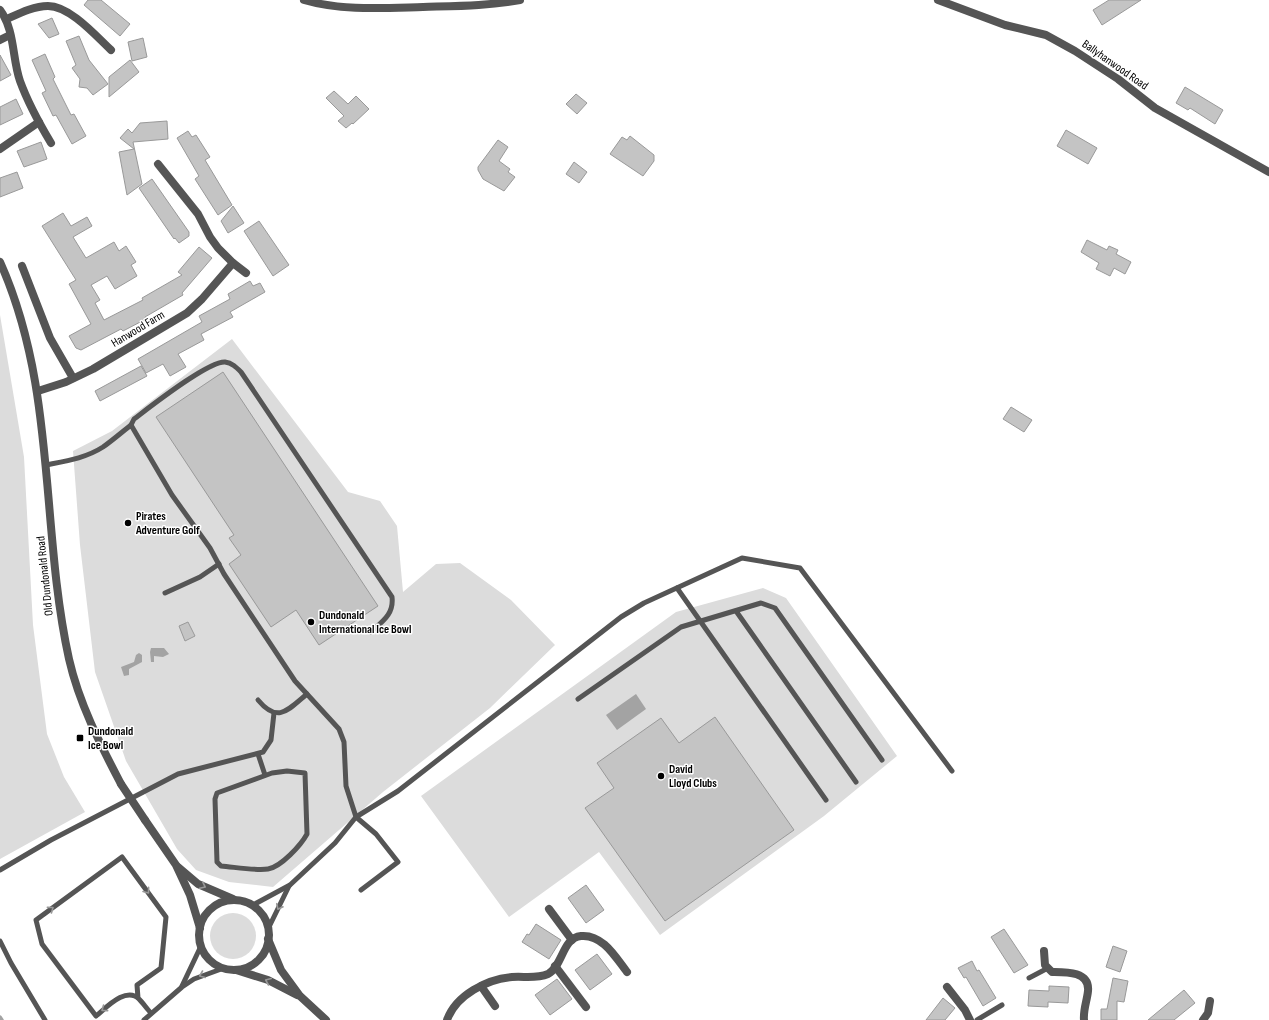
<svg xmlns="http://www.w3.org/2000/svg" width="1269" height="1020" font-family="'Sofia Sans Condensed',sans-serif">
  <rect width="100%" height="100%" fill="#fff"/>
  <g fill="#dcdcdc">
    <polygon points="0,315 24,457 33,625 47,734 64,777 85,812 0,859"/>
    <polygon points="232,339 348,492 380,501 397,526 403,592 436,564 460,563 511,600 555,645 490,708 383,792 273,887 229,882 196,870 177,849 126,761 95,672 80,545 73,451 112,431"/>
    <polygon points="763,588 786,598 897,756 824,816 660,935 599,852 509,917 421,796 676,612"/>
    <circle cx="233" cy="936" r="23"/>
  </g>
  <g fill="#a3a3a3">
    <polygon points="151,648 164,648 169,654 163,657 154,656 154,662 151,662 150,652"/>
    <polygon points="139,653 142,655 142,662 129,669 129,675 124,676 121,667 134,662 136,655"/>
    <polygon points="636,694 646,709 617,730 606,715"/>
  </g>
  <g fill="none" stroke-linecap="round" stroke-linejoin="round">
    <polyline stroke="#a3a3a3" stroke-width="3.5" points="0,1017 2,1020"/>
  </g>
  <g fill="#c4c4c4" stroke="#999">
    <polygon points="88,0 101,0 130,24 120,36 84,5"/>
    <polygon points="1109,0 1141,0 1102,25 1093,10"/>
    <polygon points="52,18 59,34 49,38 38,24"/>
    <polygon points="79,36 89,60 108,84 93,95 87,88 79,87 80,79 72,68 76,65 66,41"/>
    <polygon points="143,38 147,57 132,61 128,42"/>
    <polygon points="45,54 55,77 53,79 71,115 74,114 86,136 72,144 56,115 53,116 42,93 46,91 32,60"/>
    <polygon points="0,55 11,75 0,81"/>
    <polygon points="130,60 139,72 109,97 109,77"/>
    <polygon points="1185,87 1223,110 1215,124 1190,108 1188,110 1176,103"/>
    <polygon points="334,91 348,104 356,96 369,109 353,124 352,123 346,128 338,121 344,116 326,98"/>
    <polygon points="576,94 587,103 577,114 566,104"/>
    <polygon points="16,99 23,114 0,125 0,107"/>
    <polygon points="167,121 168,139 133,142 142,184 127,195 119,152 134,149 120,138 128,129 132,133 140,123"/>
    <polygon points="1066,130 1097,148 1088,164 1057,146"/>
    <polygon points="188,131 192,137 196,135 210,157 205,160 232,205 218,215 195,179 199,176 177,138"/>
    <polygon points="630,136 654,155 654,161 643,176 610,154 622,137 627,140"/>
    <polygon points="498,140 508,147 499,161 510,169 508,172 515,177 504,191 483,179 478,170 478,167"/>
    <polygon points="41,142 47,159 24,167 17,151"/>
    <polygon points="574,162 587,172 579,183 566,174"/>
    <polygon points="17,172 23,188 0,197 0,178"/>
    <polygon points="152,179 189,232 189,236 179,243 175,238 174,239 139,188"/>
    <polygon points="233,206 244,223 228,233 221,221"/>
    <polygon points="63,213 71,226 87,217 92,226 73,237 86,258 114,242 119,251 126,246 136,262 131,265 137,276 115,289 107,276 91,285 100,300 95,303 104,320 143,300 142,298 182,275 178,272 199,247 212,258 182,293 183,295 145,317 146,319 123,331 121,329 81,350 76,348 69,336 91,324 69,284 76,280 42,226"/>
    <polygon points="259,221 289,265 273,276 244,231"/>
    <polygon points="1087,240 1107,250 1109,246 1118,250 1116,254 1131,262 1125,274 1114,268 1110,276 1096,269 1099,263 1081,252"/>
    <polygon points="250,281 253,286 260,283 265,292 230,312 233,317 201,334 204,340 178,354 186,367 170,376 163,364 146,373 138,359 202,322 199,316 230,299 228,294"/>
    <polygon points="141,366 147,376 100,401 95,391"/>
    <polygon points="223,372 378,606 319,645 296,610 271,627 229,564 241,555 229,538 234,535 156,417"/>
    <polygon points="1011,407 1032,420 1024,432 1003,419"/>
    <polygon points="188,622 195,636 185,641 179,626"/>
    <polygon points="715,717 794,830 665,921 585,808 614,788 597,763 661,718 679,743"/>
    <polygon points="586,885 604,910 586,923 568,898"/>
    <polygon points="536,924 561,940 549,959 522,942 527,934 529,935"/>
    <polygon points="1004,929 1028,965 1014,973 991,937"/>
    <polygon points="1113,946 1127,951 1120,972 1106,967"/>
    <polygon points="597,954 612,974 590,990 575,970"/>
    <polygon points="972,961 977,971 979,970 996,998 983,1006 966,977 964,978 958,968"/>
    <polygon points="1113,978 1128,981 1124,1002 1117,1001 1117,1020 1101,1020 1101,1009 1107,1009"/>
    <polygon points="557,979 572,999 550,1015 535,995"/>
    <polygon points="1049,986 1069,987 1068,1003 1048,1002 1048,1007 1028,1006 1029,990 1049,991"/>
    <polygon points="1184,990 1195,1003 1174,1020 1148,1020"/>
    <polygon points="943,998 955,1008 945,1020 926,1020"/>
  </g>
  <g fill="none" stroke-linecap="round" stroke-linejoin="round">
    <g stroke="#555" stroke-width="5">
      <path d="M131,425L134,419C150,407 208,361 225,362C232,363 236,367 241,372L392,597C394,614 383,621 371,632"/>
      <path d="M46,465C66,461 86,458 103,447C113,440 122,432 131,425L172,495L210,548L224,574L295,681L339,729L344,742L346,786L356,817L376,834L398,862L361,890"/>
      <polyline points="677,588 826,800"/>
      <polyline points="165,593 200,577 219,564"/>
      <polyline points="736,611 856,782"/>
      <polyline points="578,699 681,627 761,603 775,608 882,760"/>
      <path d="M258,700C278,724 288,710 307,694"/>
      <polyline points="258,754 265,775"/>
      <path d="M287,771L305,773L307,834C301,845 281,867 268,869C256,871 234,867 221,866L217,862L215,799L217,793L272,773Z"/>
      <polyline points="0,870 51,840 178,774 263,752 271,740 274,713"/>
      <polyline points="253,905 290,885 335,843 356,817 398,791 621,617 644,603 742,558 800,568 952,771"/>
      <polyline points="268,929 289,886"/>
      <polyline points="0,941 11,963 45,1020"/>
      <polyline points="1029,978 1048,968"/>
      <polyline points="182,986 201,946"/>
      <path d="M138,998L137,985L161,968L166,917L122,857L36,920L42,944L96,1016C106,1008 126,986 139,999C143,1003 147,1009 151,1013"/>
      <polyline points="144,1020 182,987 194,979 224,968"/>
      <polyline points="977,1020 1002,1005"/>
    </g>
    <g stroke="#555" stroke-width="8">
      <path d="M304,0C341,11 384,8 423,7C456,6 488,6 520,0"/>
      <polyline points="938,0 1005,25 1046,35 1075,51 1118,79 1155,108 1269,172"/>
      <path d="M0,10C15,30 12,58 20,81C28,103 39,123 51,143"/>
      <path d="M7,19C20,13 34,6 48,6C70,6 96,36 111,50"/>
      <polyline points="0,40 10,35"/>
      <polyline points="0,149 39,122"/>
      <polyline points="233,263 246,273"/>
      <polyline points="22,266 50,338 73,378"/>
      <polyline points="38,391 66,382 93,369 187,313 202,299 233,263 218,248 210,237 198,214 158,164"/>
      <polyline points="549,909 572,940"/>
      <path d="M1044,951L1045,965L1052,972C1065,972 1090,971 1088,991C1087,1001 1083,1010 1084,1020"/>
      <polyline points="555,966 586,1007"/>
      <polyline points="481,986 495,1006"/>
      <polyline points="947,987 965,1010 970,1020"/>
      <path d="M447,1020C456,995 487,979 512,977C524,976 536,979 548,974C563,966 562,938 581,936C603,934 616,958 627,972"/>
      <polyline points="1203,1020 1208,1013 1210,1001"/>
    </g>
    <g stroke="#555" stroke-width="8">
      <path d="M0,262C57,389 40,527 69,659C79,703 100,744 121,784"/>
      <polyline points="145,820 176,865 190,895 200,928"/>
      <polyline points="178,867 198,884 233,899"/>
      <circle cx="234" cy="935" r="35"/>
      <polyline points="268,939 281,970 300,996 326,1020"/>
      <polyline points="236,970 268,980 297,995"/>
    </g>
    <polyline stroke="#555" stroke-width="8" points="121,784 145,820"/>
  </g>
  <defs><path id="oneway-chevron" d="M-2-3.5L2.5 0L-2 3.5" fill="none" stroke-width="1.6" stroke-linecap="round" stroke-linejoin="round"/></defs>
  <g stroke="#999">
    <use href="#oneway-chevron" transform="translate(203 886) rotate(25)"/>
    <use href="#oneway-chevron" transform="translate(147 891) rotate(53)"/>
    <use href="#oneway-chevron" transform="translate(279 907) rotate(116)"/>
    <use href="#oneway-chevron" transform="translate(51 909) rotate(-36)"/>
    <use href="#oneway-chevron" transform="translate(202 975) rotate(158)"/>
    <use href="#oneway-chevron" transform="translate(268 981) rotate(-157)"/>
    <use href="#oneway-chevron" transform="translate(104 1009) rotate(144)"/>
  </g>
  <g fill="#000" stroke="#fff" stroke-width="1.5">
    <circle cx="128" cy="523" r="4"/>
    <circle cx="311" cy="622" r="4"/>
    <rect x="76" y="734" width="8" height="8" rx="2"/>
    <circle cx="661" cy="776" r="4"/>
  </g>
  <g text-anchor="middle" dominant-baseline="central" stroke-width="3" stroke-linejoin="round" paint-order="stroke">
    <g font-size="12" fill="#000" stroke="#fff">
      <text transform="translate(1115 65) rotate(35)">Ballyhanwood Road</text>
      <text transform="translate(138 329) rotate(-31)">Hanwood Farm</text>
      <text transform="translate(45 576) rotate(-96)">Old Dundonald Road</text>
    </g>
    <g font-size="12" font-weight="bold" fill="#000" stroke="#fff" text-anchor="start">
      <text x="136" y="516">Pirates<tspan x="136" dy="14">Adventure Golf</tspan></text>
      <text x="319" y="615">Dundonald<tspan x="319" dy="14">International Ice Bowl</tspan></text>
      <text x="88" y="731">Dundonald<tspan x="88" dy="14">Ice Bowl</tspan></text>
      <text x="669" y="769">David<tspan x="669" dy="14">Lloyd Clubs</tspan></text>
    </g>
  </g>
</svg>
